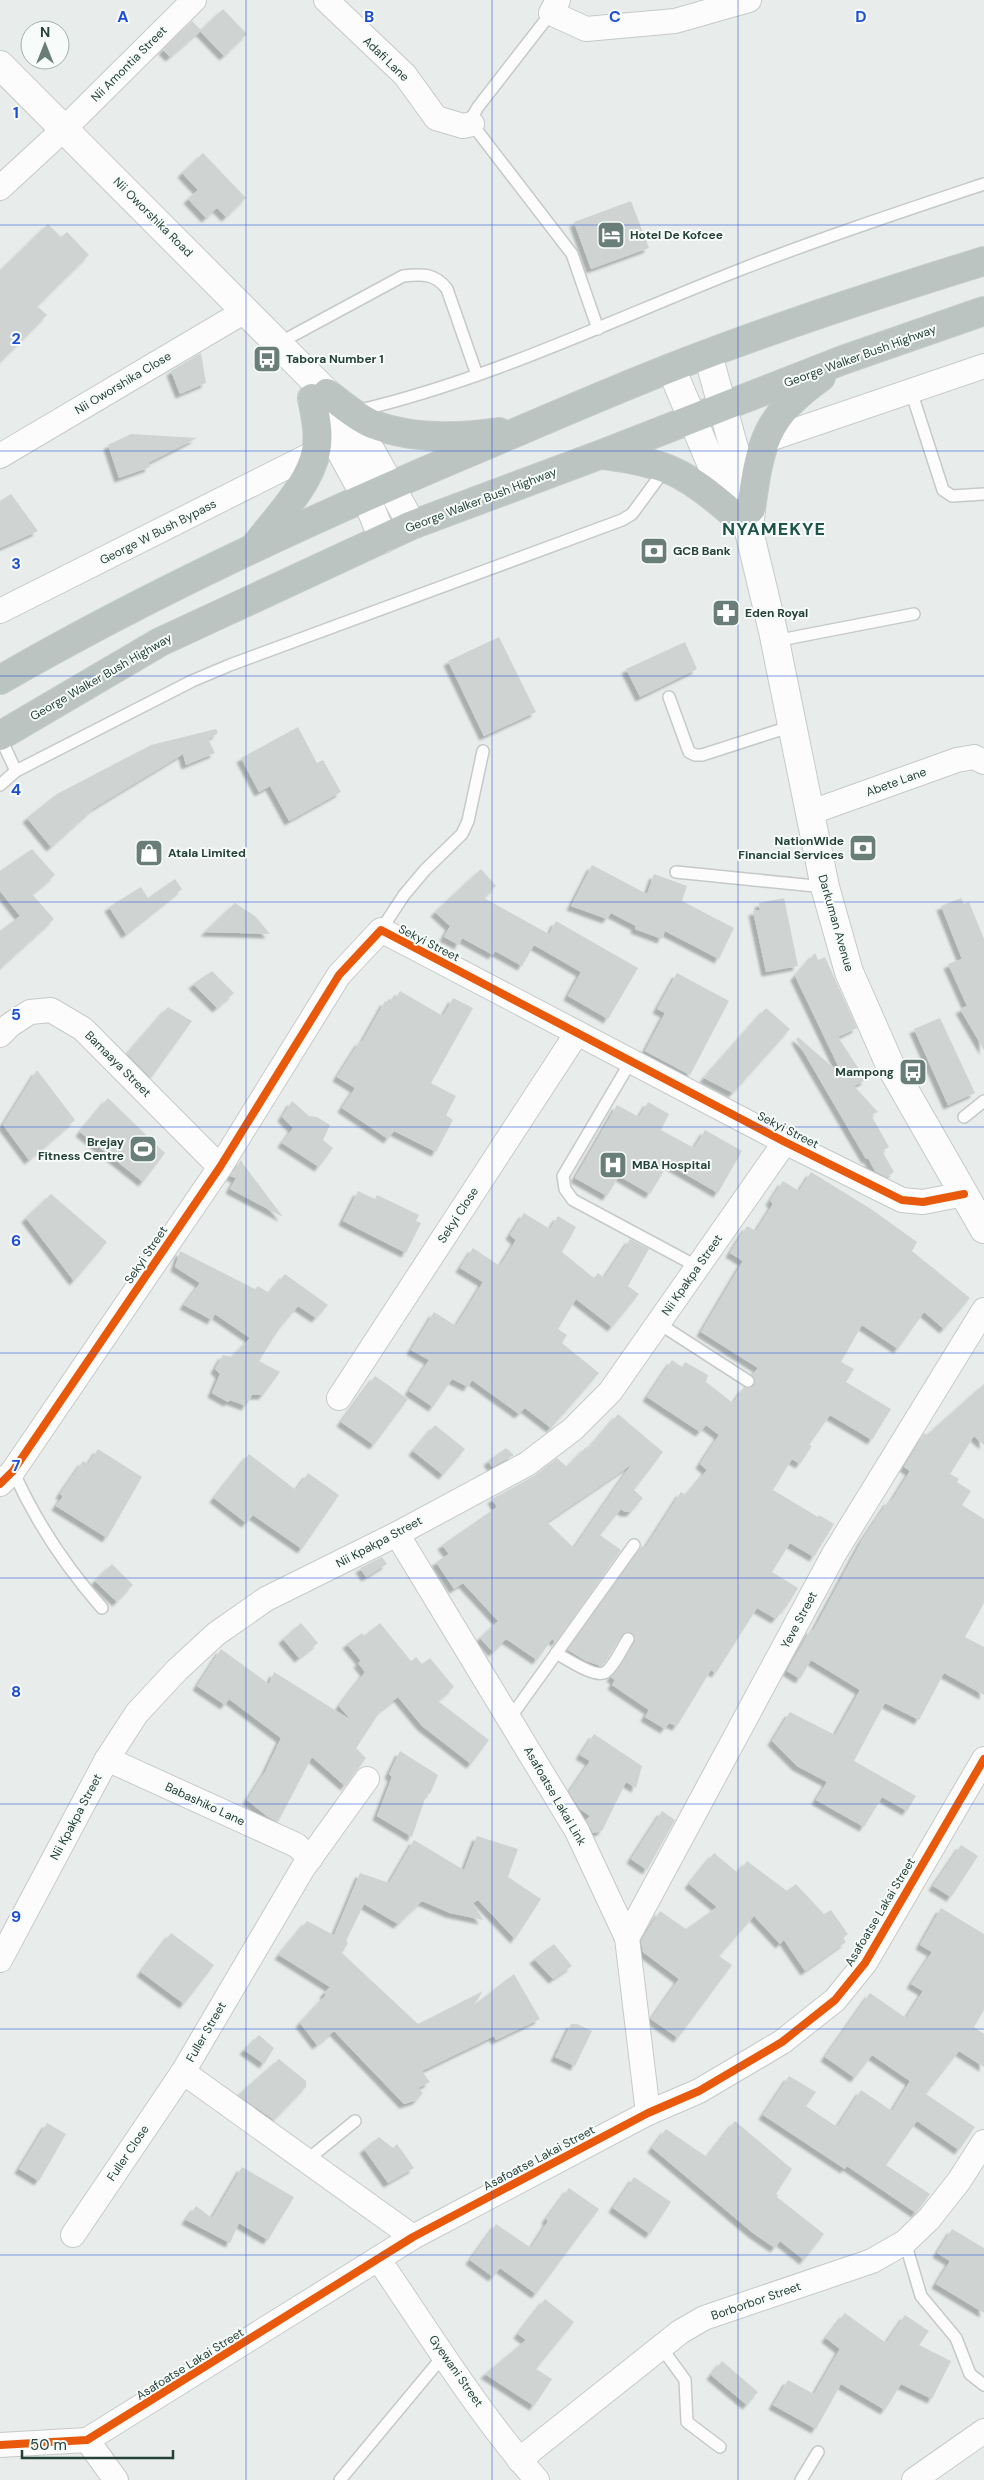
<svg xmlns="http://www.w3.org/2000/svg" width="984" height="2480" font-family="'DM Sans',sans-serif">
  <defs>
    <filter id="shadow"><feDropShadow dx="-4.5" dy="4.5" stdDeviation="1" flood-color="#0004"/></filter>
  </defs>
  <rect width="100%" height="100%" fill="#e8edeb"/>
  <g fill="#cfd4d2" fill-rule="evenodd" filter="url(#shadow)">
    <polygon points="223,9 247,34 224,56 200,31"/>
    <polygon points="192,21 201,30 170,57 163,50"/>
    <polygon points="203,153 246,198 226,217 217,208 206,218 188,199 198,190 182,173"/>
    <polygon points="631,201 649,248 591,269 574,222"/>
    <polygon points="48,224 61,237 67,232 89,255 37,306 47,315 0,362 0,271"/>
    <polygon points="201,353 206,383 180,394 171,371"/>
    <polygon points="131,434 197,438 148,463 150,467 119,478 108,445"/>
    <polygon points="11,494 38,531 0,548 0,501"/>
    <polygon points="499,637 536,712 484,736 448,661"/>
    <polygon points="685,642 697,669 640,697 626,669"/>
    <polygon points="298,727 317,763 323,760 341,792 289,821 270,786 259,792 241,758"/>
    <polygon points="216,729 218,733 208,739 215,753 186,765 183,754 94,808 51,847 27,818 57,794 151,745"/>
    <polygon points="32,849 55,875 32,894 54,919 0,968 0,931 20,916 0,891 0,871"/>
    <polygon points="592,865 647,894 654,874 687,886 682,901 734,928 719,959 665,931 662,939 635,929 636,926 611,913 607,919 571,906"/>
    <polygon points="481,869 496,886 484,898 549,934 556,921 638,968 608,1019 568,996 581,972 534,945 522,966 495,951 493,955 462,938 459,945 444,937 450,926 435,912"/>
    <polygon points="175,879 182,889 126,934 109,907 141,887 148,898"/>
    <polygon points="784,898 798,966 766,972 753,911 760,910 759,903"/>
    <polygon points="961,898 964,904 969,902 984,939 984,1050 960,1009 967,1006 948,964 962,959 941,906"/>
    <polygon points="235,903 255,916 270,934 205,932"/>
    <polygon points="815,953 818,960 825,957 857,1028 838,1037 866,1080 854,1086 878,1112 871,1115 889,1147 882,1151 894,1172 886,1177 875,1171 868,1158 866,1159 796,1039 798,1037 843,1076 795,976"/>
    <polygon points="212,971 234,993 217,1008 193,984"/>
    <polygon points="677,973 729,1001 690,1075 645,1051 665,1013 657,1009"/>
    <polygon points="400,991 443,1016 453,998 473,1008 431,1083 456,1096 446,1115 453,1120 436,1152 394,1131 388,1139 342,1108 355,1088 337,1077 360,1041 362,1042 385,1001 389,1003 394,995 397,996"/>
    <polygon points="168,1007 192,1021 151,1078 127,1054"/>
    <polygon points="766,1008 790,1029 733,1093 704,1078"/>
    <polygon points="940,1018 975,1093 948,1105 914,1029"/>
    <polygon points="37,1070 75,1120 29,1160 3,1125"/>
    <polygon points="108,1098 165,1153 143,1182 80,1132"/>
    <polygon points="292,1101 309,1116 317,1117 330,1125 323,1140 333,1148 319,1167 282,1143 293,1128 282,1117"/>
    <polygon points="648,1102 669,1114 661,1130 694,1148 705,1130 742,1151 718,1193 668,1164 650,1194 619,1176 607,1196 575,1178 617,1105 639,1117"/>
    <polygon points="241,1160 244,1165 283,1217 230,1189 236,1178 230,1176"/>
    <polygon points="811,1172 871,1209 917,1242 912,1251 970,1298 944,1329 924,1312 898,1349 862,1325 841,1362 854,1369 846,1382 891,1409 872,1440 830,1415 809,1445 812,1446 800,1464 792,1459 773,1490 818,1517 819,1515 834,1524 814,1557 790,1543 772,1572 798,1588 785,1609 784,1608 776,1619 757,1608 716,1673 711,1670 677,1726 669,1723 665,1729 645,1717 649,1710 612,1685 615,1680 611,1677 635,1642 632,1633 628,1632 622,1635 606,1661 601,1666 586,1661 568,1650 642,1546 645,1548 681,1492 686,1495 707,1470 700,1464 719,1435 706,1425 700,1432 647,1397 672,1360 682,1367 685,1362 708,1375 706,1382 733,1403 744,1387 751,1388 755,1385 752,1375 758,1368 701,1332 743,1261 730,1253 747,1226 756,1231 773,1204 770,1201 783,1181 799,1191"/>
    <polygon points="358,1191 375,1199 377,1195 419,1215 416,1221 421,1223 406,1253 343,1221"/>
    <polygon points="51,1194 107,1242 74,1281 26,1218"/>
    <polygon points="524,1213 550,1229 558,1216 576,1227 562,1252 594,1278 598,1273 604,1278 630,1239 649,1249 628,1286 639,1294 612,1327 576,1299 558,1329 567,1335 562,1343 599,1373 551,1428 525,1408 519,1414 472,1380 468,1387 452,1379 433,1407 409,1391 429,1360 411,1350 434,1312 456,1326 483,1282 460,1268 473,1248 500,1266 516,1240 510,1235"/>
    <polygon points="180,1251 255,1289 258,1286 269,1293 285,1274 328,1305 316,1318 298,1306 279,1329 259,1361 280,1372 263,1395 252,1395 246,1406 230,1400 228,1402 212,1393 220,1374 215,1369 223,1355 232,1357 250,1338 215,1314 212,1320 184,1305 200,1283 175,1267"/>
    <polygon points="375,1376 408,1399 374,1445 341,1422"/>
    <polygon points="984,1384 984,1445 974,1436 950,1474 959,1479 957,1482 971,1491 962,1505 984,1519 984,1603 965,1637 984,1647 984,1695 944,1673 919,1720 885,1703 854,1761 916,1796 907,1811 882,1797 864,1827 816,1800 827,1782 797,1766 772,1741 790,1712 835,1735 860,1690 811,1660 800,1679 787,1671 811,1629 813,1631 862,1540 889,1500 891,1502 910,1471 904,1467 924,1433 927,1435"/>
    <path d="M618,1414L663,1452L634,1490L643,1498L631,1512H625L621,1509L600,1535L621,1550L556,1642L552,1639L537,1660L506,1639L493,1652L480,1638L498,1621L463,1583L454,1589L436,1562L449,1554L442,1545L497,1507L492,1499L534,1476L557,1458L567,1467L586,1447L588,1449ZM631,1465L574,1548L547,1522Z"/>
    <polygon points="435,1425 465,1449 443,1475 413,1451"/>
    <polygon points="506,1448 514,1455 492,1467 488,1461"/>
    <polygon points="98,1449 142,1477 107,1538 56,1506 63,1496 60,1494 83,1461 88,1464"/>
    <polygon points="249,1454 296,1490 308,1473 339,1495 302,1549 253,1515 246,1523 214,1498"/>
    <polygon points="382,1557 387,1564 366,1577 360,1568"/>
    <polygon points="112,1564 133,1585 117,1602 95,1581"/>
    <polygon points="301,1623 318,1643 299,1658 283,1639"/>
    <polygon points="380,1623 411,1661 416,1657 422,1664 430,1658 454,1687 438,1701 489,1740 471,1764 422,1726 398,1697 381,1710 356,1748 366,1758 345,1786 312,1757 278,1822 268,1817 247,1800 265,1772 281,1738 229,1699 225,1705 197,1686 221,1649 269,1684 274,1672 351,1720 339,1706 365,1672 358,1663 361,1661 347,1644 362,1633 364,1636"/>
    <polygon points="594,1734 642,1766 636,1788 626,1782 602,1831 593,1833 586,1820 590,1816 580,1809 569,1792 590,1761 580,1755"/>
    <polygon points="400,1751 438,1775 430,1794 427,1793 412,1837 377,1816 392,1777 389,1774"/>
    <polygon points="662,1811 675,1820 647,1870 631,1859"/>
    <polygon points="477,1836 518,1849 508,1877 541,1899 515,1939 478,1900 473,1903 483,1920 450,1913 422,1901 398,1924 364,1904 346,1941 348,1943 342,1953 418,2024 483,1991 474,2005 514,1974 540,2019 496,2040 494,2036 422,2071 430,2082 418,2088 423,2093 417,2100 404,2104 334,2031 317,2045 300,2023 326,1995 324,1993 330,1987 279,1955 307,1921 334,1935 360,1873 389,1883 414,1840 464,1870"/>
    <polygon points="961,1845 978,1856 951,1897 933,1886"/>
    <polygon points="714,1853 738,1873 747,1861 787,1891 796,1884 824,1914 831,1910 848,1934 843,1938 846,1942 805,1971 784,1940 780,1944 754,1916 719,1956 732,1965 678,2038 651,2019 679,1979 643,1952 641,1941 660,1911 686,1929 717,1907 689,1884"/>
    <polygon points="941,1908 984,1934 984,2010 974,2027 984,2034 984,2067 959,2051 926,2094 975,2127 959,2150 917,2121 886,2165 930,2194 916,2213 847,2166 845,2169 763,2115 789,2076 816,2092 806,2106 837,2127 861,2090 892,2111 910,2081 872,2055 855,2078 825,2057 870,1993 906,2018 923,1991 911,1984 932,1952 920,1945"/>
    <polygon points="171,1933 214,1965 184,2004 141,1972"/>
    <polygon points="554,1944 572,1966 553,1979 534,1959"/>
    <polygon points="571,2024 577,2024 592,2031 575,2066 555,2057"/>
    <polygon points="259,2035 274,2048 264,2064 244,2050"/>
    <polygon points="279,2059 306,2081 306,2087 274,2120 238,2095"/>
    <polygon points="735,2121 792,2169 776,2194 778,2195 777,2197 824,2234 804,2260 780,2241 775,2248 753,2233 652,2148 666,2129 707,2157"/>
    <polygon points="47,2123 66,2134 39,2181 19,2169"/>
    <polygon points="379,2137 393,2148 397,2144 414,2168 388,2183 364,2149"/>
    <polygon points="242,2167 294,2197 268,2240 239,2223 230,2243 186,2220 196,2206 212,2218"/>
    <polygon points="634,2177 671,2202 650,2234 613,2208"/>
    <polygon points="569,2188 599,2209 536,2294 500,2268 493,2277 470,2260 496,2224 531,2248 548,2221 546,2219"/>
    <polygon points="952,2229 984,2248 984,2313 936,2284 950,2261 937,2253"/>
    <polygon points="545,2299 574,2322 536,2369 552,2379 534,2406 485,2374 526,2340 518,2334"/>
    <polygon points="845,2313 886,2343 905,2315 929,2331 919,2345 951,2361 932,2399 901,2384 885,2410 841,2384 816,2429 773,2405 788,2380 814,2394 840,2349 826,2338"/>
    <polygon points="722,2361 758,2392 747,2405 711,2375"/>
  </g>
  <g fill="none" stroke-linecap="round" stroke-linejoin="round">
    <defs>
      <g id="lane">
        <polyline points="551,13 478,107 472,117 472,124 572,254 598,329"/>
        <path d="M279,343L403,276C422,274 435,273 447,289L477,375"/>
        <polyline points="911,391 943,490 952,496 984,494"/>
        <path d="M356,411C490,380 614,319 742,269C821,238 903,211 984,184"/>
        <polyline points="775,641 914,614"/>
        <polyline points="669,697 689,752 695,755 702,755 792,726"/>
        <polyline points="0,737 16,771"/>
        <polyline points="0,785 16,771 192,681 230,665 622,520 632,514 665,469"/>
        <polyline points="676,872 825,887"/>
        <polyline points="381,930 404,895 425,870 462,834 468,821 483,751"/>
        <polyline points="631,1061 563,1176 565,1189 573,1200 698,1267"/>
        <polyline points="964,1117 984,1101"/>
        <polyline points="658,1323 748,1381"/>
        <path d="M13,1471C36,1522 65,1566 102,1608"/>
        <path d="M556,1653C567,1659 596,1679 606,1672C615,1665 622,1648 628,1639"/>
        <polyline points="510,1718 634,1545"/>
        <polyline points="307,2160 355,2121"/>
        <polyline points="905,2242 921,2296 956,2338 970,2374 984,2385"/>
        <polyline points="661,2347 685,2380 687,2422 720,2447"/>
        <polyline points="340,2480 444,2355"/>
        <polyline points="801,2480 818,2452"/>
      </g>
      <g id="street">
        <polyline points="326,0 405,75 436,118 463,126 472,124"/>
        <polyline points="558,0 551,13 586,29 675,21 749,0"/>
        <polyline points="0,188 65,128 194,0"/>
        <polyline points="764,441 984,366"/>
        <polyline points="0,456 245,311"/>
        <polyline points="0,611 316,452"/>
        <polyline points="809,813 957,760 974,757 984,762"/>
        <polyline points="0,1035 10,1025 30,1012 51,1010 83,1029 220,1167"/>
        <polyline points="339,1398 577,1033"/>
        <polyline points="0,1484 13,1471 220,1167 339,975 381,930 785,1142 902,1200 923,1202 964,1194"/>
        <polyline points="397,1534 577,1831 627,1938 648,2113"/>
        <polyline points="107,1759 296,1845 311,1858"/>
        <polyline points="627,1938 834,1554 984,1310"/>
        <polyline points="0,1960 107,1759 137,1713 177,1670 216,1634 266,1599 397,1534 527,1464 573,1429 610,1392 785,1142"/>
        <polyline points="183,2072 413,2237"/>
        <polyline points="73,2235 183,2072 303,1868 367,1779"/>
        <path d="M379,2260C429,2333 478,2413 537,2480"/>
        <polyline points="87,2440 116,2480"/>
        <polyline points="0,2445 87,2440 413,2237 648,2113 699,2091 782,2042 835,2000 865,1963 984,1759"/>
        <polyline points="519,2460 680,2332 704,2318 872,2261 905,2242 929,2219 959,2181 984,2142"/>
        <polyline points="914,2480 984,2431"/>
      </g>
      <g id="secondary">
        <polyline points="0,65 327,393 372,453 412,525"/>
        <polyline points="708,355 751,509 749,531 773,631 825,887 849,972 890,1065 984,1229"/>
        <polyline points="671,368 732,513 738,519"/>
        <polyline points="312,398 366,497 383,539"/>
      </g>
      <g id="highway">
        <path d="M327,393C341,404 356,417 372,424C411,439 459,438 499,432"/>
        <path d="M604,455C666,463 685,472 732,513"/>
        <path d="M751,509C760,444 765,417 821,377"/>
        <path d="M256,545C276,519 310,484 316,451C320,434 315,415 312,398"/>
        <path d="M0,680C151,593 309,520 470,452C536,424 602,395 668,369C772,328 878,294 984,261"/>
        <polyline points="0,736 160,642 412,525 602,454 843,360 984,311"/>
      </g>
    </defs>
    <use href="#lane" stroke="#c5cac8" stroke-width="14"/>
    <use href="#street" stroke="#c5cac8" stroke-width="26"/>
    <use href="#secondary" stroke="#c3cbc8" stroke-width="30"/>
    <use href="#highway" stroke="#c3ccc9" stroke-width="30"/>
    <use href="#lane" stroke="#fcfcfc" stroke-width="11"/>
    <use href="#street" stroke="#fcfcfc" stroke-width="24"/>
    <use href="#secondary" stroke="#fcfcfc" stroke-width="28"/>
    <use href="#highway" stroke="#bcc4c2" stroke-width="28"/>
    <defs>
      <g id="cycleway">
        <polyline points="0,1484 13,1471 220,1167 339,975 381,930 785,1142 902,1200 923,1202 964,1194"/>
        <polyline points="0,2445 87,2440 413,2237 648,2113 699,2091 782,2042 835,2000 865,1963 984,1759"/>
      </g>
    </defs>
    <use href="#cycleway" stroke="#f7fbf9" stroke-width="11"/>
    <use href="#cycleway" stroke="#e8590c" stroke-width="8"/>
  </g>
  <path fill="none" stroke="#1d4ed8" stroke-width="1" stroke-opacity="0.55" d="M246,0V2480M492,0V2480M738,0V2480M0,225H984M0,451H984M0,676H984M0,902H984M0,1127H984M0,1353H984M0,1578H984M0,1804H984M0,2029H984M0,2255H984"/>
  <defs>
    <symbol id="hotel-square" viewBox="-11 -11 22 22"><rect x="-9" y="-9" width="18" height="18" rx="4" fill="#697e78" stroke="#f7fbf9"/><path d="M-6-4.5h1.5V1H6V5H4.5V3h-9V5H-6ZM-4 0a1.8 1.8 0 1 1 3.6 0ZM.5 0V-2.5h3Q6-2.5 6 0Z" fill="#fff"/></symbol>
    <symbol id="bus-square" viewBox="-11 -11 22 22"><rect x="-9" y="-9" width="18" height="18" rx="4" fill="#697e78" stroke="#f7fbf9"/><path d="M-5-6H5V4H4V6H2V4H-2V6H-4V4H-5ZM-3.5-4V0h7V-4ZM-3.5 1.2v1.5H-2V1.2ZM2 1.2v1.5H3.5V1.2Z" fill="#fff"/></symbol>
    <symbol id="bank-square" viewBox="-11 -11 22 22"><rect x="-9" y="-9" width="18" height="18" rx="4" fill="#697e78" stroke="#f7fbf9"/><path d="M-6-4H6V4H-6ZM0-2.3a2.3 2.3 0 1 0 0 4.6a2.3 2.3 0 1 0 0-4.6Z" fill="#fff"/></symbol>
    <symbol id="pharmacy-square" viewBox="-11 -11 22 22"><rect x="-9" y="-9" width="18" height="18" rx="4" fill="#697e78" stroke="#f7fbf9"/><path d="M-2-6h4v4h4v4h-4v4h-4v-4h-4v-4h4Z" fill="#fff"/></symbol>
    <symbol id="shop-square" viewBox="-11 -11 22 22"><rect x="-9" y="-9" width="18" height="18" rx="4" fill="#697e78" stroke="#f7fbf9"/><path d="M-5-2.5h2.3a2.7 3.5 0 0 1 5.4 0H5L5.5 6h-11ZM-1.5-2.5h3a1.5 2.3 0 0 0-3 0Z" fill="#fff"/></symbol>
    <symbol id="stadium-square" viewBox="-11 -11 22 22"><rect x="-9" y="-9" width="18" height="18" rx="4" fill="#697e78" stroke="#f7fbf9"/><path d="M0-5a6.5 5 0 1 0 0 10a6.5 5 0 1 0 0-10ZM-3.5-1.8h7v3.6h-7Z" fill="#fff"/></symbol>
    <symbol id="hospital-square" viewBox="-11 -11 22 22"><rect x="-9" y="-9" width="18" height="18" rx="4" fill="#697e78" stroke="#f7fbf9"/><path d="M-5-5h3v3.5h4V-5h3V5h-3V1.5h-4V5h-3Z" fill="#fff"/></symbol>
  </defs>
  <g fill-rule="evenodd">
    <use href="#hotel-square" x="595" y="219" width="32" height="32"/>
    <use href="#bus-square" x="251" y="343" width="32" height="32"/>
    <use href="#bank-square" x="638" y="535" width="32" height="32"/>
    <use href="#pharmacy-square" x="710" y="597" width="32" height="32"/>
    <use href="#bank-square" x="847" y="832" width="32" height="32"/>
    <use href="#shop-square" x="133" y="837" width="32" height="32"/>
    <use href="#bus-square" x="897" y="1056" width="32" height="32"/>
    <use href="#stadium-square" x="127" y="1133" width="32" height="32"/>
    <use href="#hospital-square" x="597" y="1149" width="32" height="32"/>
  </g>
  <g text-anchor="middle" dominant-baseline="central" stroke-width="4" stroke-linejoin="round" paint-order="stroke">
    <g font-size="12" fill="#24423a" stroke="#f7fbf9">
      <text transform="translate(386 59) rotate(44)">Adafi Lane</text>
      <text transform="translate(129 64) rotate(-45)">Nii Amontia Street</text>
      <text transform="translate(153 217) rotate(45)">Nii Oworshika Road</text>
      <text transform="translate(860 356) rotate(-20)">George Walker Bush Highway</text>
      <text transform="translate(123 383) rotate(-31)">Nii Oworshika Close</text>
      <text transform="translate(481 500) rotate(-21)">George Walker Bush Highway</text>
      <text transform="translate(158 532) rotate(-27)">George W Bush Bypass</text>
      <text transform="translate(101 677) rotate(-30)">George Walker Bush Highway</text>
      <text transform="translate(896 782) rotate(-20)">Abete Lane</text>
      <text transform="translate(836 923) rotate(74)">Darkuman Avenue</text>
      <text transform="translate(429 943) rotate(27)">Sekyi Street</text>
      <text transform="translate(118 1064) rotate(45)">Bamaaya Street</text>
      <text transform="translate(788 1130) rotate(27)">Sekyi Street</text>
      <text transform="translate(458 1215) rotate(-57)">Sekyi Close</text>
      <text transform="translate(146 1255) rotate(-56)">Sekyi Street</text>
      <text transform="translate(692 1275) rotate(-55)">Nii Kpakpa Street</text>
      <text transform="translate(379 1542) rotate(-28)">Nii Kpakpa Street</text>
      <text transform="translate(799 1620) rotate(-62)">Yeve Street</text>
      <text transform="translate(555 1796) rotate(60)">Asafoatse Lakai Link</text>
      <text transform="translate(205 1804) rotate(25)">Babashiko Lane</text>
      <text transform="translate(76 1817) rotate(-62)">Nii Kpakpa Street</text>
      <text transform="translate(880 1912) rotate(-59)">Asafoatse Lakai Street</text>
      <text transform="translate(206 2032) rotate(-60)">Fuller Street</text>
      <text transform="translate(128 2153) rotate(-56)">Fuller Close</text>
      <text transform="translate(539 2158) rotate(-28)">Asafoatse Lakai Street</text>
      <text transform="translate(756 2301) rotate(-19)">Borborbor Street</text>
      <text transform="translate(190 2364) rotate(-32)">Asafoatse Lakai Street</text>
      <text transform="translate(456 2371) rotate(55)">Gyewani Street</text>
    </g>
    <g font-size="12" font-weight="bold" fill="#24423a" stroke="#f7fbf9" text-anchor="start">
      <text x="630" y="235">Hotel De Kofcee</text>
      <text x="286" y="359">Tabora Number 1</text>
      <text x="673" y="551">GCB Bank</text>
      <text x="745" y="613">Eden Royal</text>
      <text x="844" y="841" text-anchor="end">NationWide<tspan x="844" dy="14">Financial Services</tspan></text>
      <text x="168" y="853">Atala Limited</text>
      <text x="894" y="1072" text-anchor="end">Mampong</text>
      <text x="124" y="1142" text-anchor="end">Brejay<tspan x="124" dy="14">Fitness Centre</tspan></text>
      <text x="632" y="1165">MBA Hospital</text>
    </g>
    <g font-size="18" font-weight="bold" letter-spacing="1" fill="#1f5548" stroke="#f7fbf9">
      <text x="774" y="529">NYAMEKYE</text>
    </g>
  </g>
  <g font-size="16" text-anchor="middle" font-weight="bold" fill="#1d4ed8" stroke="#f7fbf9" stroke-width="4" stroke-linejoin="round" paint-order="stroke">
    <text x="123" y="22">A</text>
    <text x="369" y="22">B</text>
    <text x="615" y="22">C</text>
    <text x="861" y="22">D</text>
    <text x="16" y="118">1</text>
    <text x="16" y="344">2</text>
    <text x="16" y="569">3</text>
    <text x="16" y="795">4</text>
    <text x="16" y="1020">5</text>
    <text x="16" y="1246">6</text>
    <text x="16" y="1471">7</text>
    <text x="16" y="1697">8</text>
    <text x="16" y="1922">9</text>
  </g>
  <g transform="translate(45 45)"><circle r="24" fill="#f7fbf9" stroke="#a3b1ad"/>
  <path d="M0-4L9 19L0 12L-9 19Z" fill="#697e78"/>
  <text y="-8" font-size="14" font-weight="bold" text-anchor="middle" fill="#24423a">N</text>
  </g>
  <path d="M22 2450v8h151v-8" fill="none" stroke="#24423a" stroke-width="2.5"/>
  <text x="30" y="2450" font-size="15" fill="#24423a" stroke="#f7fbf9" stroke-width="4" paint-order="stroke">50 m</text>
</svg>
